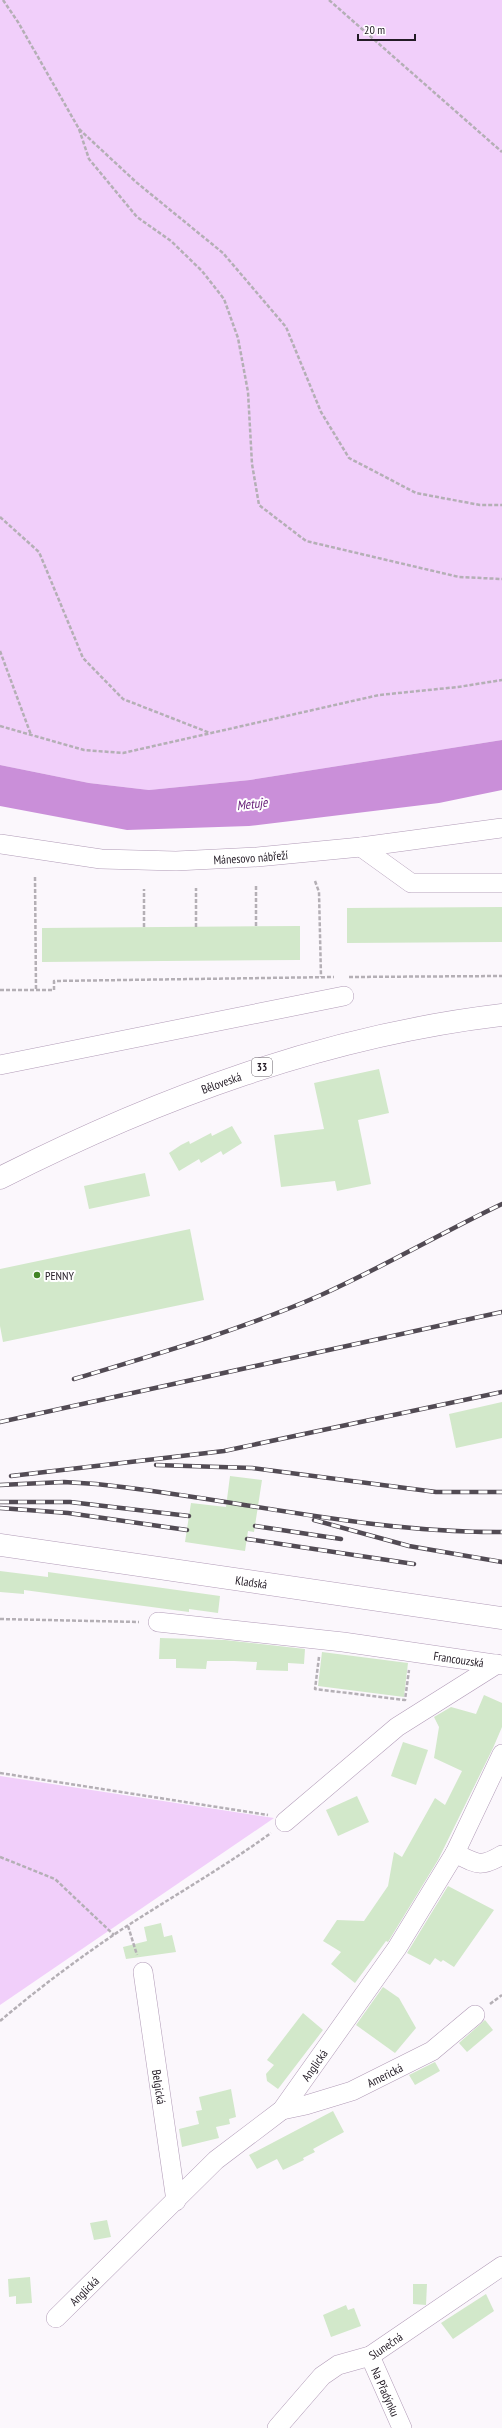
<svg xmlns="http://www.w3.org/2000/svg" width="502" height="2428" font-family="'PT Sans Narrow',sans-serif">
  <rect width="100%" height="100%" fill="#fbf7fc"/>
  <g fill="#f1cffa">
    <polygon points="0,0 502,0 502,740 250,780 149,790 89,783 0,765"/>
    <polygon points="0,1776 274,1818 0,2005"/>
  </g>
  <polygon fill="#ca8fd9" points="502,740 502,790 439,803 249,826 127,830 0,806 0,765 89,783 149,790 250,780"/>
  <g fill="#d2e8ca">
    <polygon points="502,907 502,942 347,943 347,908"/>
    <polygon points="300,926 300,960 42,962 42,928"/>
    <polygon points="379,1069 389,1113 358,1120 371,1184 337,1191 335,1181 281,1187 274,1135 324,1129 314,1083"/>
    <polygon points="232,1126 242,1143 223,1155 221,1151 201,1163 199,1159 179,1171 169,1153 181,1145 189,1141 190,1144 211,1133 212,1136"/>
    <polygon points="145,1173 150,1196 89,1209 84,1186"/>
    <polygon points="190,1229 204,1300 3,1342 0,1326 0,1269"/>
    <polygon points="502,1402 502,1438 456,1448 449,1414"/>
    <polygon points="230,1476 262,1480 254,1532 248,1531 245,1551 185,1542 191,1503 226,1507"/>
    <polygon points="0,1571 48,1577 48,1572 220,1596 218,1613 189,1609 189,1612 24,1590 24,1594 0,1592"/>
    <polygon points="160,1638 225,1640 305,1649 304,1664 288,1663 288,1671 256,1670 257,1662 234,1661 207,1661 206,1669 176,1668 176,1659 159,1659"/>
    <polygon points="322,1652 408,1663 404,1697 318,1686"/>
    <polygon points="484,1695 502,1703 502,1727 493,1748 438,1860 388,1942 386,1941 355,1983 331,1964 341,1952 323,1941 337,1920 364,1921 388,1886 394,1852 402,1857 435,1798 445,1805 462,1771 434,1758 439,1727 434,1717 451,1707 476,1714"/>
    <polygon points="403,1742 428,1750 416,1785 391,1776"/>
    <polygon points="357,1796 369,1822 338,1836 326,1810"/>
    <polygon points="448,1886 494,1910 454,1967 443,1960 441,1962 435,1958 430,1965 407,1953"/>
    <polygon points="161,1923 164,1937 172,1935 176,1952 126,1959 123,1947 147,1941 144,1927"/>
    <polygon points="383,1987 399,1998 416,2028 395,2053 356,2025"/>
    <polygon points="303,2013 323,2030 278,2089 267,2081 266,2074 274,2065 267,2060"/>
    <polygon points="485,2020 493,2030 467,2052 459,2043"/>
    <polygon points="435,2062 440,2071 415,2085 409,2075"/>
    <polygon points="231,2089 236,2117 229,2119 230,2124 216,2127 219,2138 182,2147 179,2129 199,2124 196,2111 202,2110 199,2097"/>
    <polygon points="333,2111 344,2132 313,2149 315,2152 303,2158 304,2160 283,2170 277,2159 257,2169 249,2155"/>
    <polygon points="107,2220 111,2237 94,2240 90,2223"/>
    <polygon points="30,2277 32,2303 16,2304 16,2296 9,2297 8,2279"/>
    <polygon points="413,2284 427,2284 426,2305 413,2304"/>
    <polygon points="486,2294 494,2311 453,2339 441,2323"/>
    <polygon points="346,2305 348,2310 354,2308 361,2326 331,2337 323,2315"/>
  </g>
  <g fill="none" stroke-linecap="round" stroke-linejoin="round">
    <defs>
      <g id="minor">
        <path id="s1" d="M0,844L101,859L176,861L257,857L361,847L502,828"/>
        <polyline points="361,847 411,883 502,883"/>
        <polyline points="0,1065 344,996"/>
        <path id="s2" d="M158,1622L343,1642L502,1665"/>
        <polyline points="285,1822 397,1727 497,1664"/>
        <path d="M455,1853C477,1864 480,1868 502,1855"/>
        <path id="s3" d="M143,1972L176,2201"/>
        <path id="s4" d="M282,2110L306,2105L352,2091L432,2051L475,2015"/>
        <path id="s5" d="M56,2318L216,2160L282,2110L397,1948L455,1853L502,1754"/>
        <path id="s6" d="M370,2356L402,2428"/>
        <path id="s7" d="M277,2428L322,2376L338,2365L370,2356L502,2266"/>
      </g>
      <g id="major">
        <path id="s8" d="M0,1178C158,1098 325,1036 502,1015"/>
        <path id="s9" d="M0,1545L502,1618"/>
      </g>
    </defs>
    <use href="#minor" stroke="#b19bb7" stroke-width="20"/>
    <use href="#major" stroke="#b19bb7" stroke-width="23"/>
    <g stroke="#b4afb5" stroke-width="2.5" stroke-dasharray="4 2" stroke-linecap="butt">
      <polyline points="3,0 18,22 79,129 89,159 137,217 171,241 202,271 224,299 238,338 248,392 252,464 259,505 306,541 459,577 502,579"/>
      <polyline points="329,0 502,152"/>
      <polyline points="79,129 136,182 223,253 286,327 321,412 349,458 416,493 480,505 502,505"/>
      <polyline points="0,517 39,552 83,658 123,699 210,733"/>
      <polyline points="0,651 31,735"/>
      <polyline points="0,726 84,750 123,753 379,695 458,687 502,680"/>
      <polyline points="35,877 36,990"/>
      <polyline points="315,881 319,892 321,977"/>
      <polyline points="256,886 256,927"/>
      <polyline points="144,927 144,889"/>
      <polyline points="196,927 196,888"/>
      <polyline points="349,977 502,976"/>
      <polyline points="0,990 54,990 54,981 334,977"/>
      <polyline points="0,1619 139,1622"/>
      <polyline points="319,1657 315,1689 405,1700 409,1670"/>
      <polyline points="0,1773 268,1815"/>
      <polyline points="0,1857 55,1879 114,1935"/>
      <polyline points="128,1926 137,1955"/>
      <polyline points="490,2004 502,1995"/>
      <path d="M0,2021C40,1987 83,1955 127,1926C175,1895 224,1867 271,1833"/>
    </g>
    <use href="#minor" stroke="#fff" stroke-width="19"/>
    <use href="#major" stroke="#fff" stroke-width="22"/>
    <defs>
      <g id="rail">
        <path d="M74,1379C157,1354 241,1330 321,1295C383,1267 441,1233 502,1204"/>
        <polyline points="0,1422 502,1312"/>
        <polyline points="156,1465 252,1468 436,1492 502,1492"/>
        <polyline points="11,1476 224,1451 502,1392"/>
        <path d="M0,1485L64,1482L96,1484C232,1498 365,1533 502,1532"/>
        <polyline points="0,1502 70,1502 189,1516"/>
        <polyline points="0,1508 68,1513 187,1530"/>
        <polyline points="314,1520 409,1546 502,1562"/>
        <polyline points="255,1526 341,1539"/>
        <polyline points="247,1539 414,1564"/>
      </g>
    </defs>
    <use href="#rail" stroke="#524b54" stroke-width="4.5"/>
    <use href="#rail" stroke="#fff" stroke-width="3" stroke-dasharray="9" stroke-linecap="butt"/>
  </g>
  <circle fill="#428426" stroke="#fff" stroke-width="1.5" cx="37" cy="1275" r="4"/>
  <g text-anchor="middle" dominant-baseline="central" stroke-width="4" stroke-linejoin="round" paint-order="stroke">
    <rect fill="#fff" stroke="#655f66" stroke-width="1" x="252" y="1058" width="20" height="18" rx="3"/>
    <g font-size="11" font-weight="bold" fill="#231b25">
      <text x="262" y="1067">33</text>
    </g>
    <g font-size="12" fill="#231b25" stroke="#fff">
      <text stroke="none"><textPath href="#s1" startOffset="252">Mánesovo nábřeží</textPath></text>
      <text stroke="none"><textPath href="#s8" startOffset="241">Běloveská</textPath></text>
      <text stroke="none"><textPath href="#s9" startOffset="254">Kladská</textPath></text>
      <text stroke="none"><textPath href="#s2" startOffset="303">Francouzská</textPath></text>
      <text stroke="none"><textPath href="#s5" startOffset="363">Anglická</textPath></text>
      <text stroke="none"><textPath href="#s4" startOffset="109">Americká</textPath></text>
      <text stroke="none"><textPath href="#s3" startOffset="116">Belgická</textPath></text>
      <text stroke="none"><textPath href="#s5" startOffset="39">Anglická</textPath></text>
      <text stroke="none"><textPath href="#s7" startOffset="140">Slunečná</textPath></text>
      <text stroke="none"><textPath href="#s6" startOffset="39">Na Přadýnku</textPath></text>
    </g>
    <g font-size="12" fill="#231b25" stroke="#fff" text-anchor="start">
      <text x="45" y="1275">PENNY</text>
    </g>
    <g font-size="13" font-style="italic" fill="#682079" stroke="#fff">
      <text transform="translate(252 804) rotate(-7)">Metuje</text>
    </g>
  </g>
  <path d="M358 34v6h57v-6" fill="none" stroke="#231b25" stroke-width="2"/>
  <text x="364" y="34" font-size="12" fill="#231b25" stroke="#ffffff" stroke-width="3" paint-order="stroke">20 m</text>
</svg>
